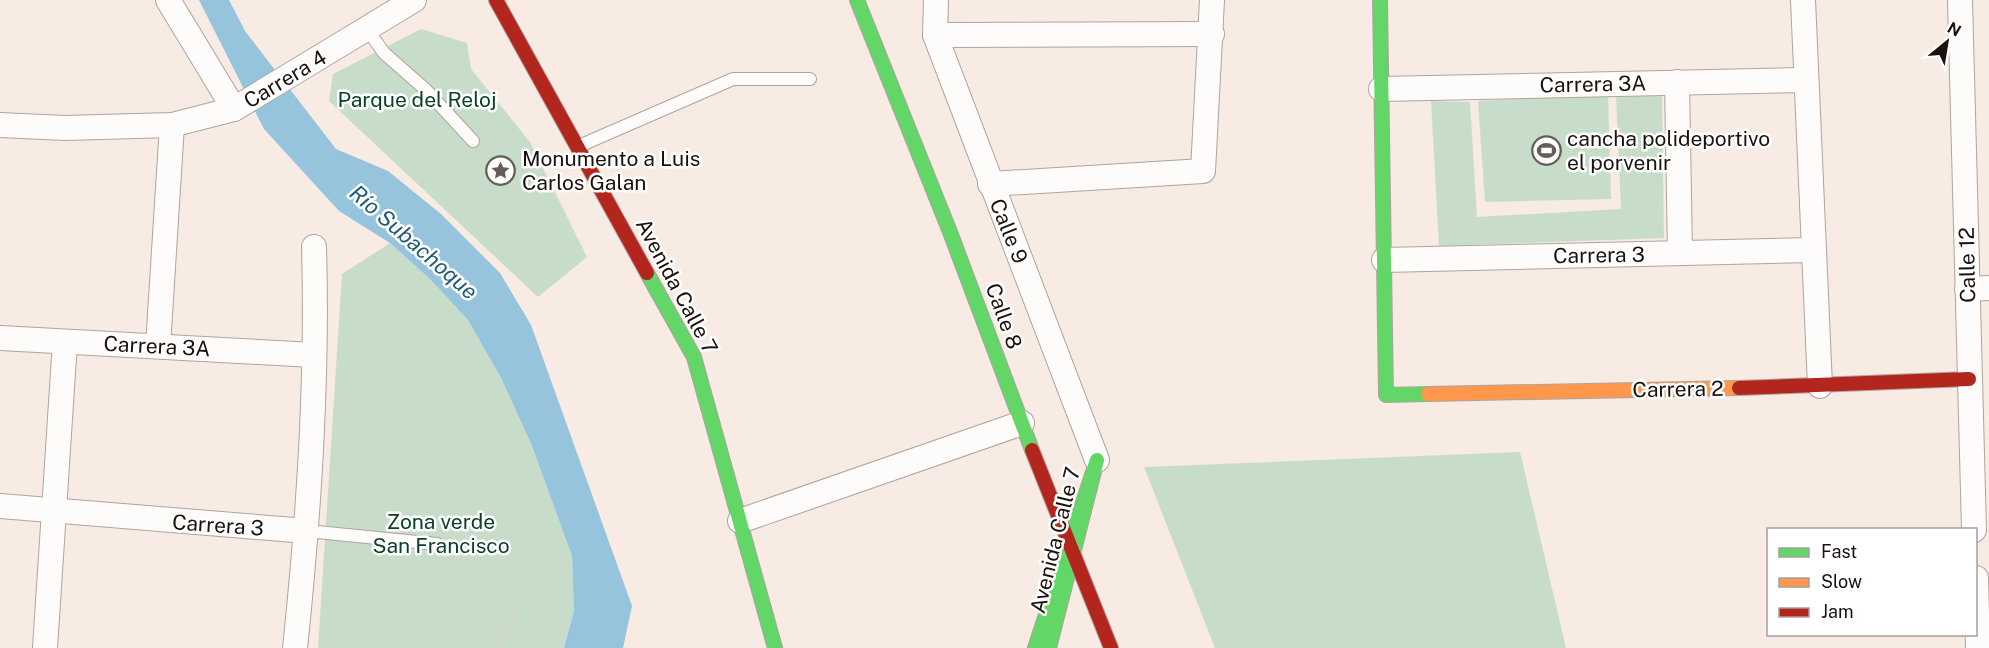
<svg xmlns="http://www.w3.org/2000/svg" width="1989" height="648" font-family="'Public Sans',sans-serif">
  <rect width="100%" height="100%" fill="#f7ebe4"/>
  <g fill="#c7ddc9">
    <polygon points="421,29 467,43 471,69 530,142 587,257 538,297 329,101 333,74"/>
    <polygon points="1662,93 1664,238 1439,246 1431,101 1470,102 1477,217 1621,209 1616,95"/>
    <polygon points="1608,94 1611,199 1485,202 1478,101"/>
    <polygon points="390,243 430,279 468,320 501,378 532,446 572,556 574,611 564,648 318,648 342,274"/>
    <polygon points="1520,452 1566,648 1215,648 1144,467"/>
  </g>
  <polygon fill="#96c4dc" points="199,0 229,0 245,31 336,149 388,171 441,214 500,273 531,325 632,606 623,648 564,648 574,611 572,556 532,446 501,378 468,320 430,279 390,243 339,211 264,129"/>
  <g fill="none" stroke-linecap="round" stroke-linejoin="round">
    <defs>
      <g id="lane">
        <polyline points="367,29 384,53 426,90 473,141"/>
        <polyline points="579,146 733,79 810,79"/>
        <polyline points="307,531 437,544"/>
      </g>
      <g id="street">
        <polyline points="168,0 234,109"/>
        <polyline points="936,0 935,35 1097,460"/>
        <polyline points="1803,0 1820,386"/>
        <polyline points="1960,0 1974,530"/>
        <polyline points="935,35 1212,34"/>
        <polyline points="1677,82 1680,253"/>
        <polyline points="1381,89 1805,80"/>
        <polyline points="0,125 65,128 172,125 234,109 414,0"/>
        <polyline points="990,184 1203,171 1212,0"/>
        <polyline points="1384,260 1813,250"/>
        <polyline points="1967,289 1989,288"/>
        <polyline points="0,338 314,355"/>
        <polyline points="158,346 172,125"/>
        <polyline points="0,506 307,531"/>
        <polyline points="740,521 1022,423"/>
        <polyline points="1976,578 1978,648"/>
        <polyline points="45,648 65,342"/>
        <path d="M295,648C309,515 318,381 314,247"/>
      </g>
      <g id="fast">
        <polyline points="857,0 950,232 1032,450"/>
        <polyline points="1380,0 1386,395 1428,394"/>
        <polyline points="647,273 694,357 775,648"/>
        <polyline points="1035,648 1097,460 1049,648"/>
      </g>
      <polyline id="slow" points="1428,394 1739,388"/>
      <g id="jam">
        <polyline points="496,0 647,273"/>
        <polyline points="1739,388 1969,379"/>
        <polyline points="1032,450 1111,648"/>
      </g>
    </defs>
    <use href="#lane" stroke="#aea49e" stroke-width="14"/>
    <use href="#street" stroke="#aea49e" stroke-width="26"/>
    <use href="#fast" stroke="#aea49e" stroke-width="16"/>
    <use href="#slow" stroke="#aea49e" stroke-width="16"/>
    <use href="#jam" stroke="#aea49e" stroke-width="16"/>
    <polyline stroke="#d7d3d0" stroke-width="4" stroke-dasharray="4.5 4.5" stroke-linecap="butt" points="453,553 489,573 518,610 497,648"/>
    <use href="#lane" stroke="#fefcfb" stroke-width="12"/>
    <use href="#street" stroke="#fefcfb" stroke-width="24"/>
    <use href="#fast" stroke="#63d668" stroke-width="14"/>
    <use href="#slow" stroke="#ff974d" stroke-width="14"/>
    <use href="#jam" stroke="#b3261e" stroke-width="14"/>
  </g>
  <defs>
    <symbol id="stadium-ring" viewBox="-11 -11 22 22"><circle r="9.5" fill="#fff" stroke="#675d58" stroke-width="1.5"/><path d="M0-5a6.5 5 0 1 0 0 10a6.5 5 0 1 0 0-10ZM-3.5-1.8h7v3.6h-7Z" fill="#675d58"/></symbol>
    <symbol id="sight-ring" viewBox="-11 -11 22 22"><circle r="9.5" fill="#fff" stroke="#675d58" stroke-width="1.5"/><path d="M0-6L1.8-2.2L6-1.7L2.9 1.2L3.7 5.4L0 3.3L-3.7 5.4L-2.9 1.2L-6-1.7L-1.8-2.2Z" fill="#675d58"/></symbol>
  </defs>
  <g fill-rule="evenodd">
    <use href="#stadium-ring" x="1530" y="134" width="33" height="33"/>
    <use href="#sight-ring" x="484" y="154" width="33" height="33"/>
  </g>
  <g text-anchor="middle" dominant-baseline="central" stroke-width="5" stroke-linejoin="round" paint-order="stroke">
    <g font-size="21" fill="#1a110c" stroke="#fff">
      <text transform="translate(285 79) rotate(-31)">Carrera 4</text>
      <text transform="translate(1593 84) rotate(-1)">Carrera 3A</text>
      <text transform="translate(1009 231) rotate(68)">Calle 9</text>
      <text transform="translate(1599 255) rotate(-1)">Carrera 3</text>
      <text transform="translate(1967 265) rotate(-91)">Calle 12</text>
      <text transform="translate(677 286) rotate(62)">Avenida Calle 7</text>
      <text transform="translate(1004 316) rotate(70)">Calle 8</text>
      <text transform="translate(157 346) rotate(3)">Carrera 3A</text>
      <text transform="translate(1678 389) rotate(-1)">Carrera 2</text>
      <text transform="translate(218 525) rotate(4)">Carrera 3</text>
      <text transform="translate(1055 540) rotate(-76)">Avenida Calle 7</text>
    </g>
    <g font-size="21" fill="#0b4127" stroke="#fff">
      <text x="417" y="99">Parque del Reloj</text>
      <text x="441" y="521">Zona verde<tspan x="441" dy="24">San Francisco</tspan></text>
    </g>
    <g font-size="21" fill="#1a110c" stroke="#fff" text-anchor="start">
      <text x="1567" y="138">cancha polideportivo<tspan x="1567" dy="24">el porvenir</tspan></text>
      <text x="522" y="158">Monumento a Luis<tspan x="522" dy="24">Carlos Galan</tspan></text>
    </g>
    <g font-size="22" font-style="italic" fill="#235b75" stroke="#fff">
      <text transform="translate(414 242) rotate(41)">Río Subachoque</text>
    </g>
  </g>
  <rect x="1767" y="528" width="210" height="108" fill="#ffffff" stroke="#a3a09e" stroke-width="1.5"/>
  <rect x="1779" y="548" width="30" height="9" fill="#63d668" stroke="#a3a09e" stroke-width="1.5"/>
  <text x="1821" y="558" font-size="18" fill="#1a110c">Fast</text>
  <rect x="1779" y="578" width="30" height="9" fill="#ff974d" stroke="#a3a09e" stroke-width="1.5"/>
  <text x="1821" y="588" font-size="18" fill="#1a110c">Slow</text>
  <rect x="1779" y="608" width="30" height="9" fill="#b3261e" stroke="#a3a09e" stroke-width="1.5"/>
  <text x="1821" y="618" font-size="18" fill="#1a110c">Jam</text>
  <g transform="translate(1947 42) rotate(30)" stroke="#ffffff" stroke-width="4.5" paint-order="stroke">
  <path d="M0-4.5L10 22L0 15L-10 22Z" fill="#1a110c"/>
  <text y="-9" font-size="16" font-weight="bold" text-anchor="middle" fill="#1a110c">N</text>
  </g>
</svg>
